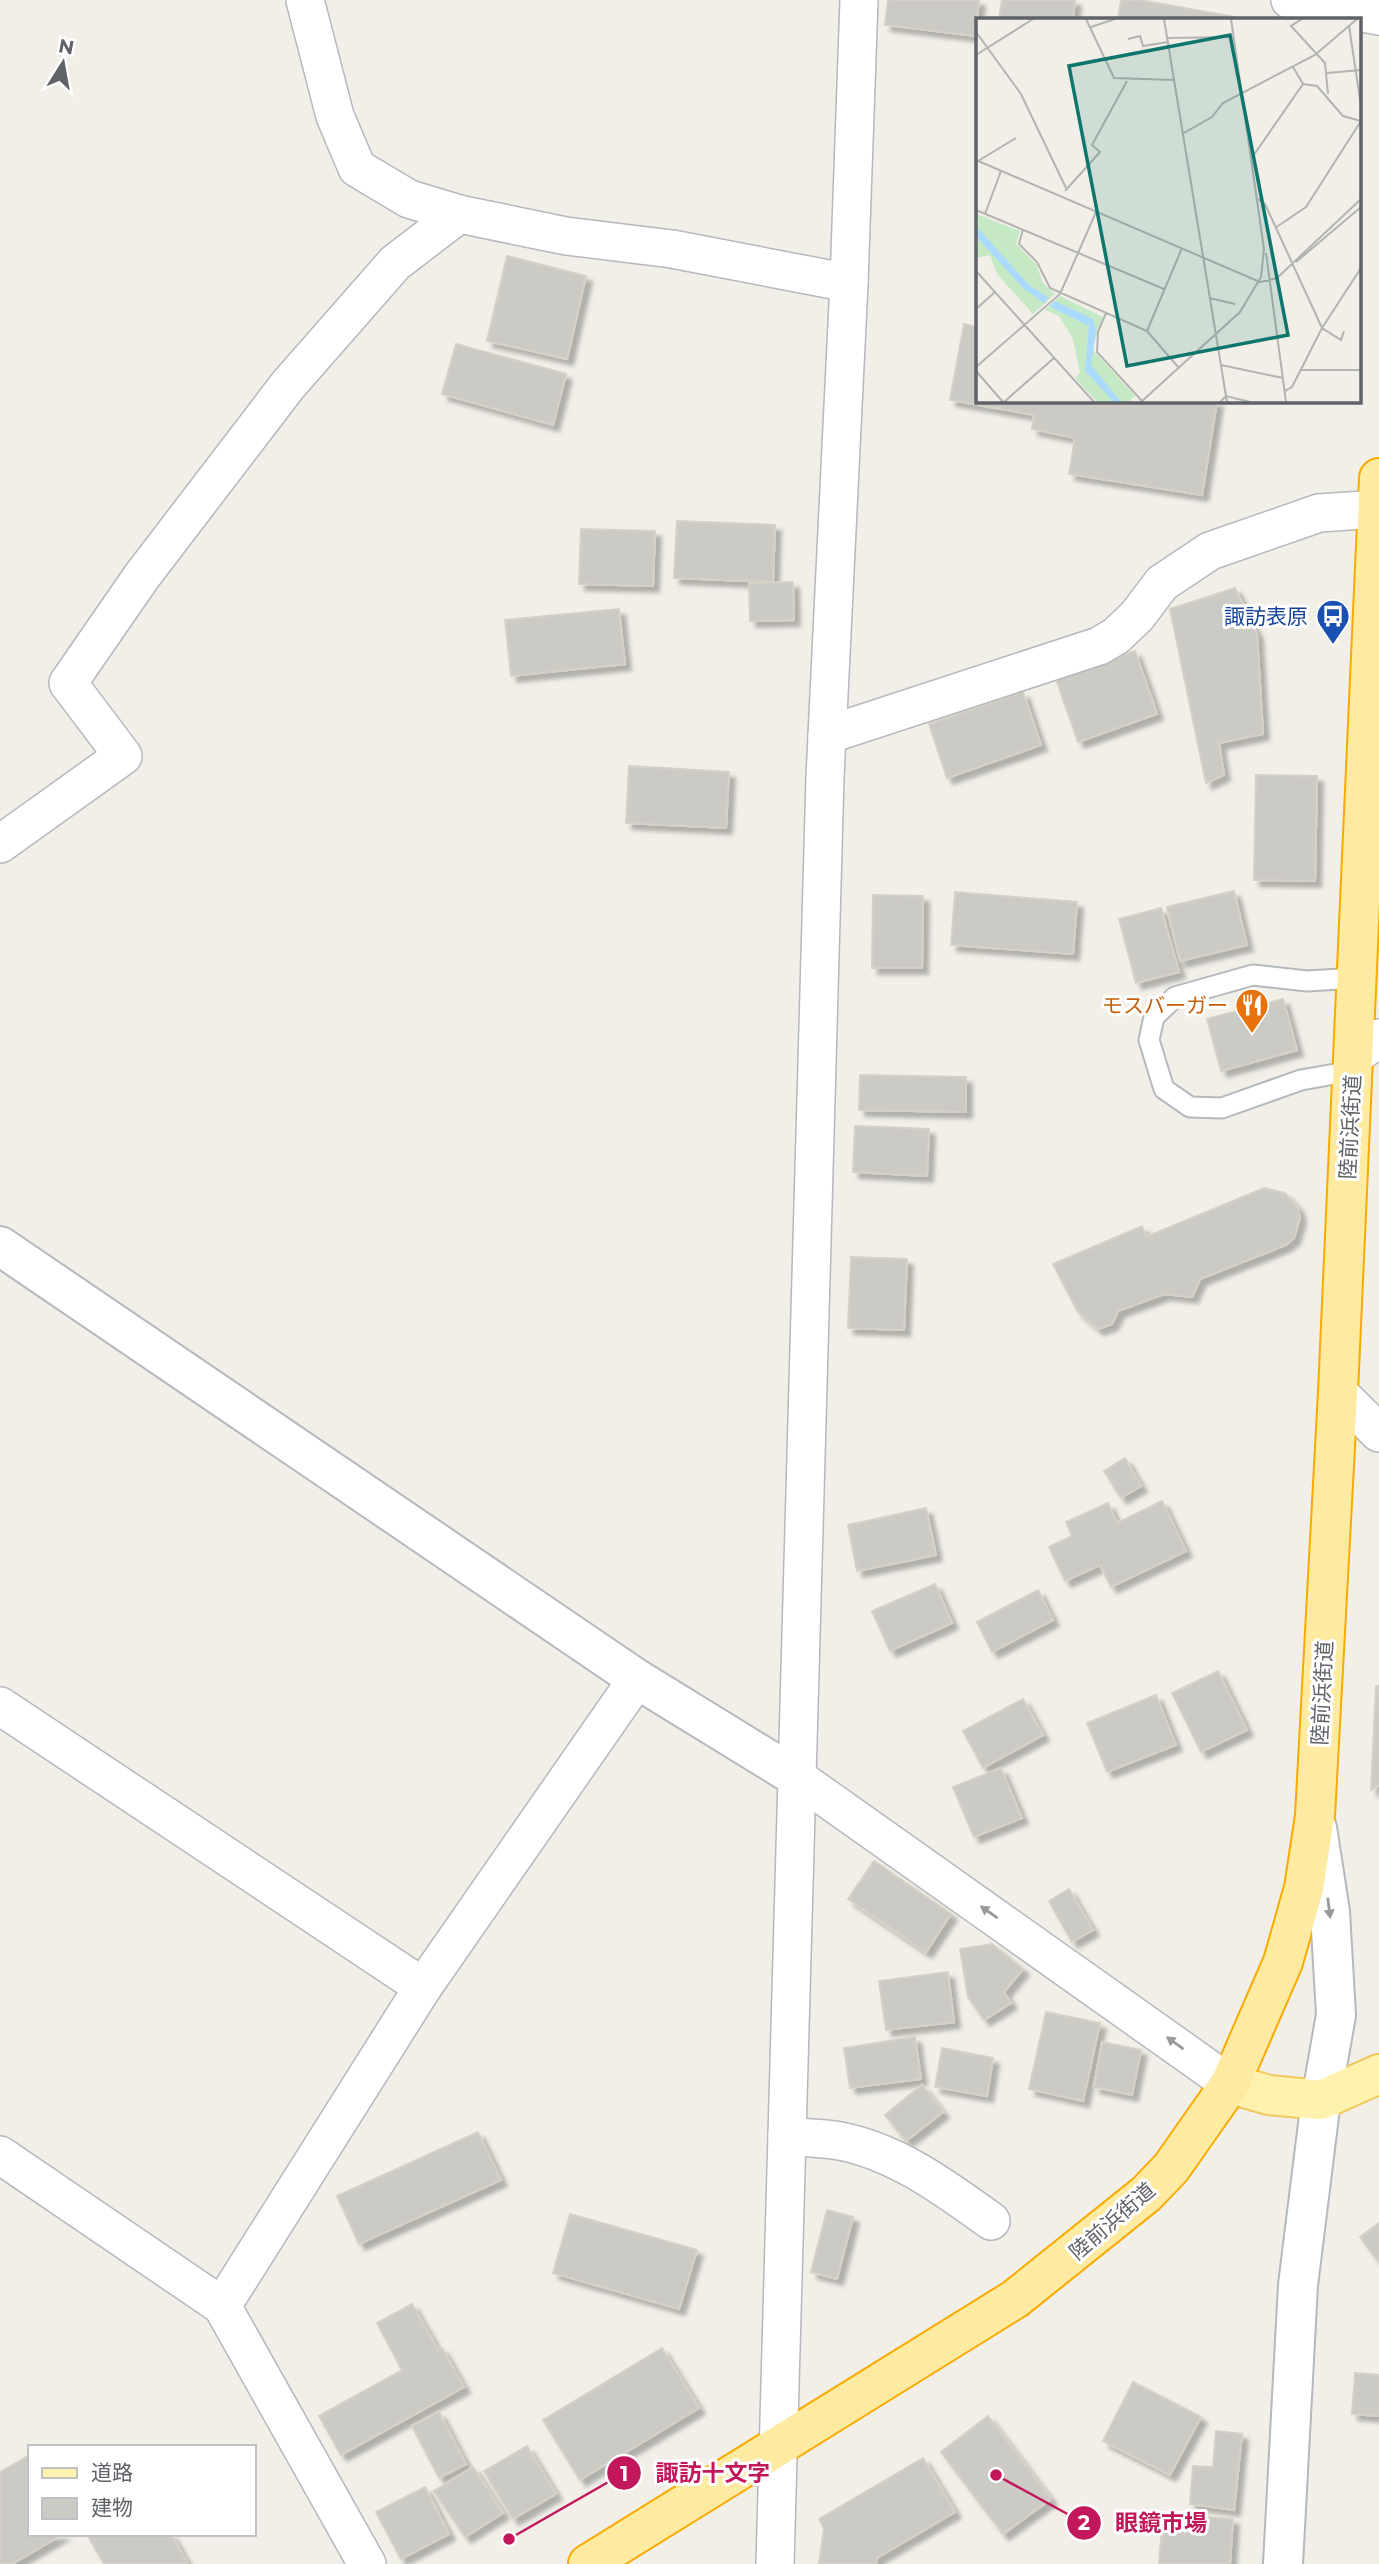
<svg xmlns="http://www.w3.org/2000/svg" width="1379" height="2564" font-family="Montserrat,'Noto Sans JP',sans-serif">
  <defs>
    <filter id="shadow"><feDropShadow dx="6" dy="6" stdDeviation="2" flood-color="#0004"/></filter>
  </defs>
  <rect width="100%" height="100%" fill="#f1efe8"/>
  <g fill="#cccac5" stroke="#d6d1c6" stroke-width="2" filter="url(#shadow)">
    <polygon points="888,0 979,0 975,36 885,25"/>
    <polygon points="1002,0 1075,0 1073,19 999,19"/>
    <polygon points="1121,0 1140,0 1246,19 1118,19"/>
    <polygon points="507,256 586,276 567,359 487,341"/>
    <polygon points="964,324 978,327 978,401 1217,401 1202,495 1069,474 1075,438 1032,429 1034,415 950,400"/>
    <polygon points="456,344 566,374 553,425 442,394"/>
    <polygon points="677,521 775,525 773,582 674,578"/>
    <polygon points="581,529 655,531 653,586 579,584"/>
    <polygon points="793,582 794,620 750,621 749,583"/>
    <polygon points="1235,588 1257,634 1263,734 1219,743 1224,775 1206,783 1170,609"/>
    <polygon points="619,609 625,664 511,676 505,620"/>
    <polygon points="1135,651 1157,714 1078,742 1056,679"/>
    <polygon points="1023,692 1041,745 947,778 929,724"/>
    <polygon points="629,766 729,772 726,828 626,823"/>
    <polygon points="1256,775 1317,776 1315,881 1254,880"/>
    <polygon points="1234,891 1247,945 1180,961 1167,907"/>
    <polygon points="955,892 1077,902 1073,954 951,945"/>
    <polygon points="873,895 923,896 922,968 872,968"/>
    <polygon points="1161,908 1179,972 1136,983 1119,919"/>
    <polygon points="1283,999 1297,1050 1221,1071 1207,1019"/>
    <polygon points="860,1075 966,1077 966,1112 859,1110"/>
    <polygon points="855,1126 929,1129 927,1176 853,1172"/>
    <polygon points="1264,1188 1285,1193 1298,1208 1300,1218 1294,1238 1286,1245 1200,1279 1192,1297 1164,1294 1118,1311 1112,1324 1098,1329 1078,1312 1053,1264 1142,1226 1146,1237"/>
    <polygon points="851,1257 907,1259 904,1330 848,1328"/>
    <polygon points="1125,1458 1141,1486 1121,1498 1104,1471"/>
    <polygon points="1162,1501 1186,1551 1111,1587 1100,1565 1065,1581 1049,1547 1072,1536 1066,1522 1108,1503 1117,1523"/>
    <polygon points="926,1508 936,1555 857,1571 848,1525"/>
    <polygon points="935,1584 952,1623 890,1651 872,1611"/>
    <polygon points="1038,1590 1053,1620 992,1652 977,1622"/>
    <polygon points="1218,1671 1247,1730 1201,1752 1172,1693"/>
    <polygon points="1376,1686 1379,1686 1379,1785 1371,1790"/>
    <polygon points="1156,1695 1176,1745 1107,1772 1087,1723"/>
    <polygon points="1023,1699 1043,1735 983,1768 963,1731"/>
    <polygon points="1001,1768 1022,1818 974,1837 953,1787"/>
    <polygon points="874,1861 951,1914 926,1952 848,1899"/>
    <polygon points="1069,1889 1093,1930 1072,1942 1049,1901"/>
    <polygon points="992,1944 1023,1969 1004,1992 1011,2003 984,2020 968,1997 960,1949"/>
    <polygon points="948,1972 954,2022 886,2030 879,1981"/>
    <polygon points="1046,2012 1100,2023 1083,2101 1029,2089"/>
    <polygon points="915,2037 921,2079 850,2088 844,2048"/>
    <polygon points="1102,2042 1141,2050 1132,2095 1094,2087"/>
    <polygon points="942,2048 993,2058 987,2096 935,2087"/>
    <polygon points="922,2085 943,2112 906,2141 885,2115"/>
    <polygon points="478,2132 501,2180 359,2244 337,2196"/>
    <polygon points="827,2210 853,2217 837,2279 811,2272"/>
    <polygon points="570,2214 697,2250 679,2309 553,2273"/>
    <polygon points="1379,2223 1379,2263 1360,2237"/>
    <polygon points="412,2304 438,2350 442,2348 464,2387 341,2455 319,2416 402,2370 377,2323"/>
    <polygon points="662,2348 699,2408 580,2480 543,2420"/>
    <polygon points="1355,2373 1379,2375 1379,2416 1352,2414"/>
    <polygon points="1133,2382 1201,2417 1170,2475 1103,2441"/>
    <polygon points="439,2412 466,2464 439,2478 412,2426"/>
    <polygon points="988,2416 1051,2499 1003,2534 941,2452"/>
    <polygon points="1216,2431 1242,2434 1234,2510 1190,2504 1193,2466 1213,2467"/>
    <polygon points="527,2446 556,2494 513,2519 484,2471"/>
    <polygon points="30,2455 30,2534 63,2534 12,2564 0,2564 0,2472"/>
    <polygon points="923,2458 955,2512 877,2558 876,2564 819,2564 824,2528 819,2519"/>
    <polygon points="473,2467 503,2513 465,2537 434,2491"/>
    <polygon points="425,2487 449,2534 401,2559 376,2512"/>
    <polygon points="1163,2514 1233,2519 1230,2564 1159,2564"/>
    <polygon points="87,2534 171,2534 188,2564 104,2564"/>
  </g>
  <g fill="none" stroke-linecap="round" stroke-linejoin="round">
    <defs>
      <polyline id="service" points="1352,1071 1301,1080 1222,1108 1190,1107 1164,1089 1149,1040 1154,1017 1175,997 1253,975 1307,981 1357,978"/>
      <g id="minor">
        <polyline points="305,0 335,116 357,168 409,199 459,214 566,236 672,249 849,283"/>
        <polyline points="1290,0 1379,16"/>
        <polyline points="827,735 1099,646 1116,636 1137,616 1162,583 1210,551 1319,513 1379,509"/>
        <polyline points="0,844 123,756 68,683 142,576 288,385 395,263 459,214"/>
        <polyline points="1353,1057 1379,1038"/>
        <polyline points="1338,1392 1379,1433"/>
        <polyline points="0,1706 423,1987"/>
        <polyline points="798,1778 1230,2084"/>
        <path d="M787,2136C804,2138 823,2138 840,2141C897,2152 945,2188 991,2221"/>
        <polyline points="0,2155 222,2306 367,2564"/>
        <polyline points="222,2306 423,1987 637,1679"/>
        <polyline points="775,2564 825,777 849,283 859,0"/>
      </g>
      <g id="tertiary">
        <polyline points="0,1246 637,1679 798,1778"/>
        <polyline points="1283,2564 1298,2285 1321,2100 1336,2015 1330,1912 1317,1828"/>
      </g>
      <polyline id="primary" points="1230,2084 1269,2095 1321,2100 1379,2074"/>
      <polyline id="trunk" points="588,2564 1015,2299 1146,2194 1171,2168 1230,2084 1283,1962 1304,1888 1315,1816 1338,1392 1379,478"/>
    </defs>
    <use href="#service" stroke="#b5b8bc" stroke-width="23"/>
    <use href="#minor" stroke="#b5b8bc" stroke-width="40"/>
    <use href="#tertiary" stroke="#b5b8bc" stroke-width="42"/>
    <use href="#primary" stroke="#f2c960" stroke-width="42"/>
    <use href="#trunk" stroke="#f9ab00" stroke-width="42"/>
    <use href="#service" stroke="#fff" stroke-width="19"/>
    <use href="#minor" stroke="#fff" stroke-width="37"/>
    <use href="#tertiary" stroke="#fff" stroke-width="38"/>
    <use href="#primary" stroke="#fff2af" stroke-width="38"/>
    <use href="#trunk" stroke="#feeaa1" stroke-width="38"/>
  </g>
  <defs><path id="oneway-solid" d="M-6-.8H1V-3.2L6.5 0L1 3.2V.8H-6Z" transform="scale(1.75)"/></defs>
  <g fill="#979a9d">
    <use href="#oneway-solid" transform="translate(1329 1908) rotate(83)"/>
    <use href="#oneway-solid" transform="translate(989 1912) rotate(-145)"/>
    <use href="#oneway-solid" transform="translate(1175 2043) rotate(-144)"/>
  </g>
  <defs>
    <symbol id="bus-pin" viewBox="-11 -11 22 30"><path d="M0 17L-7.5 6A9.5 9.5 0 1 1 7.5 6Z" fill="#1a4fb4" stroke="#fff"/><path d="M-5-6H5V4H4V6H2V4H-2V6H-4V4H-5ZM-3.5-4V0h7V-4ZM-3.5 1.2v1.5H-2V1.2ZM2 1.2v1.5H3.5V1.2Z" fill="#fff"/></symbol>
    <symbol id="restaurant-pin" viewBox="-11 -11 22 30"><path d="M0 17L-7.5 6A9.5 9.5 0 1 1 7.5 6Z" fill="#e8710a" stroke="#fff"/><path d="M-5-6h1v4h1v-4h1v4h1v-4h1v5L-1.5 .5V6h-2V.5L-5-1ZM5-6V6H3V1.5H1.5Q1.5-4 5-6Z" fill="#fff"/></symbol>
  </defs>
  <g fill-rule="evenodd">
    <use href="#bus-pin" x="1314" y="597" width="38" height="52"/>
    <use href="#restaurant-pin" x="1233" y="986" width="38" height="52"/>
  </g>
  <g text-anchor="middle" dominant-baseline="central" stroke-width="6" stroke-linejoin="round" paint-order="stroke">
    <g font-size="21" fill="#164399" stroke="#fff" text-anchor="end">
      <text x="1308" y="616">諏訪表原</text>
    </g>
    <g font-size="21" fill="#c56008" stroke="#fff" text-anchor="end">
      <text x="1228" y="1005">モスバーガー</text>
    </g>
    <g font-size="21" fill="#5f6368" stroke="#fff">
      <text transform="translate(1350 1127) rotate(-87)">陸前浜街道</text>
      <text transform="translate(1322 1693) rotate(-87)">陸前浜街道</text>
      <text transform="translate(1112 2221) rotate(-41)">陸前浜街道</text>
    </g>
  </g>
  <g transform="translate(976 18)">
    <rect width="385" height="385" fill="#f1efe8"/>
    <path d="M0,196L44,213L40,226L60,246L67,265L79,276L57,296L21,256L14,237L0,240ZM84,278L127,299L116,331L159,378L152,384H121L99,360L104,355L97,321L83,298L69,292Z" fill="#c5e8c5"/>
    <path d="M0,208L53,267L73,280L68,285L47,270L0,218ZM79,283L117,301L120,312L115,347L145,384H138L109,353L113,308L73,288Z" fill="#aadaff"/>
    <path fill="none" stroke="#b3b3b1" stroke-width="2" d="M110,1L138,60L199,62M188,1L251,384M326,1L315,8L349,45L352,76M373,8L385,88M115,9L139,1M0,14L45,76L90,170M192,20L257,19M152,21L164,18L167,28L192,24M0,37L57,1M351,55L385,52M327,66L341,68L367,98L385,103M206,116L236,99L247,85L339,37L381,1M275,141L327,66L317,49M0,142L284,264M2,143L40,120M89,173L124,134L116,127L151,63M282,181L289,186L346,310L365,322L368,313M0,192L188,271M9,196L25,153M299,210L330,189L385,103M47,211L43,226L61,244L74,270L171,313L203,350M290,235L310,384M320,244L385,189M0,253L118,384M284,264L301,260L385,181M233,280L259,286M0,291L19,274M130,295L122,314L121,334L166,383M171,313L206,230M245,347L307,360M0,349L84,276L120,194M325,352H385M0,353L27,384M309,373L316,369L346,310L385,250M28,384L78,340M165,384L264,294L285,259L288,231L255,1M244,384L250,378L274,384"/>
    <path fill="#0f766e" fill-opacity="0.15" stroke="#0f766e" stroke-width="3.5" d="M254,17L312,317L151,348L93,48Z"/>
    <rect width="385" height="385" fill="none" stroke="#5f6368" stroke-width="3.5"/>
  </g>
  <path fill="none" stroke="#c2185b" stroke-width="2.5" d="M509 2539L624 2473M996 2475L1084 2523"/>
  <g fill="#c2185b" stroke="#fff" stroke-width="2.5">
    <circle cx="509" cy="2539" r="7"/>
    <circle cx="996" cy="2475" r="7"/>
    <circle cx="624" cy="2473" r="18"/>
    <circle cx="1084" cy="2523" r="18"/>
  </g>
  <g font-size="21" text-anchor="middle" font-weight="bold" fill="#fff">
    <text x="624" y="2481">1</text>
    <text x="1084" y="2530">2</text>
  </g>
  <g font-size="23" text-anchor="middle" font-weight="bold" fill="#c2185b" stroke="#fff" stroke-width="6" stroke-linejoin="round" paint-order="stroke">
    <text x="713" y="2481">諏訪十文字</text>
    <text x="1161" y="2531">眼鏡市場</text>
  </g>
  <rect x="28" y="2445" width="228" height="91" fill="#ffffff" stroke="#bfc1c3" stroke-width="2"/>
  <rect x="42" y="2468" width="35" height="10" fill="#fff2af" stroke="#bfc1c3" stroke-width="2"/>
  <text x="91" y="2480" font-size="21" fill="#5f6368">道路</text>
  <rect x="42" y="2498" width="35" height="21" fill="#cccac5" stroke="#bfc1c3" stroke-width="2"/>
  <text x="91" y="2515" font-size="21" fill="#5f6368">建物</text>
  <g transform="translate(63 63) rotate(11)" stroke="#ffffff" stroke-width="5" paint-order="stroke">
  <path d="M0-5L12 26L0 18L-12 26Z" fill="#5f6368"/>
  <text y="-10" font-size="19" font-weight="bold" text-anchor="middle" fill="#5f6368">N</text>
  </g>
</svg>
